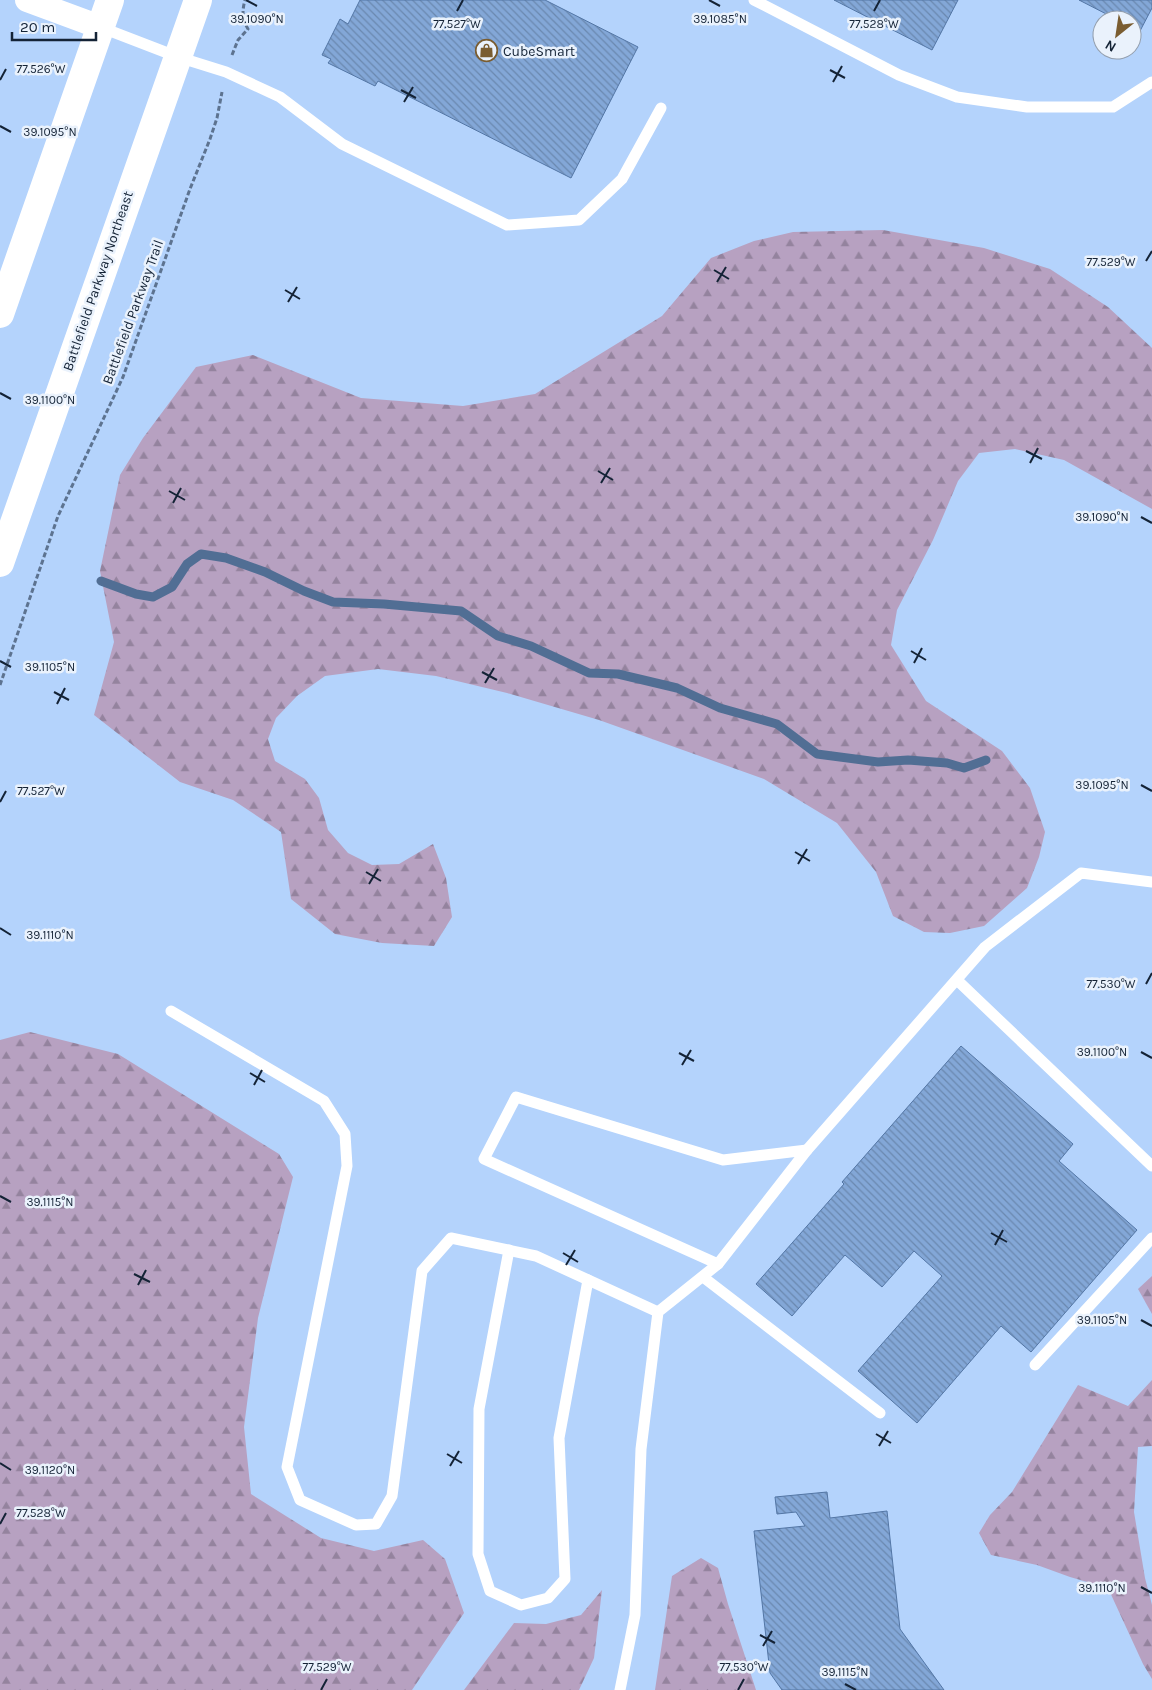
<svg xmlns="http://www.w3.org/2000/svg" width="1152" height="1690" font-family="Karla,sans-serif">
  <defs>
    <pattern id="forest-firs" width="22" height="20" patternUnits="userSpaceOnUse" patternTransform="scale(1.25)"><rect width="22" height="20" fill="#b7a1c1"/><path d="M5 1l3.5 6h-7zM16 11l3.5 6h-7z" fill="#94839e"/></pattern>
    <pattern id="building-back-hatch" width="6" height="6" patternUnits="userSpaceOnUse" patternTransform="scale(1.25)"><rect width="6" height="6" fill="#83a7d7"/><path d="M-1 5l2 2M0 0l6 6M5-1l2 2" fill="none" stroke="#6a88af"/></pattern>
  </defs>
  <rect width="100%" height="100%" fill="#b4d3fc"/>
  <g fill="url(#forest-firs)">
    <polygon points="883,230 984,248 1050,269 1108,307 1152,348 1152,509 1064,460 1015,449 979,453 958,481 933,540 897,610 891,645 926,701 1002,751 1030,788 1045,832 1039,857 1027,888 984,926 950,933 924,932 893,916 876,872 837,823 764,779 599,720 507,693 436,676 378,669 325,676 297,696 276,718 268,739 275,761 305,779 319,798 328,830 348,853 372,865 399,864 433,844 446,878 452,917 434,946 382,943 335,934 291,899 281,832 233,800 180,782 94,715 114,642 100,571 120,475 143,438 196,367 253,355 361,398 463,406 535,394 662,316 711,258 754,241 793,232"/>
    <polygon points="30,1032 118,1054 279,1154 293,1177 258,1318 244,1427 251,1494 321,1538 374,1551 423,1540 445,1559 464,1613 412,1690 0,1690 0,1040"/>
    <polygon points="1152,1276 1152,1314 1138,1289"/>
    <polygon points="1152,1380 1152,1446 1138,1447 1134,1512 1145,1578 1152,1605 1152,1679 1143,1664 1108,1588 1070,1577 1037,1565 991,1555 979,1533 990,1515 1012,1492 1078,1385 1128,1406"/>
    <polygon points="701,1558 718,1568 728,1604 756,1690 655,1690 672,1576"/>
    <polygon points="602,1590 594,1658 579,1690 464,1690 514,1623 546,1624 581,1615"/>
  </g>
  <g fill="none" stroke-linecap="round" stroke-linejoin="round">
    <polyline stroke="#516e94" stroke-width="9" points="101,581 136,594 153,597 172,587 187,564 201,554 226,558 265,572 304,591 333,602 384,604 461,611 498,636 531,646 589,673 618,674 677,688 720,708 777,724 817,754 878,762 908,760 947,763 964,768 986,760"/>
  </g>
  <g fill="url(#building-back-hatch)" stroke="#5376a5">
    <polygon points="360,0 545,0 638,47 571,178 378,81 375,86 328,63 331,59 322,55 340,19 348,24"/>
    <polygon points="834,0 958,0 932,50"/>
    <polygon points="1079,0 1152,0 1152,8 1140,31 1132,27 1132,20 1118,20"/>
    <polygon points="961,1046 1073,1144 1059,1161 1137,1230 1031,1352 1001,1326 917,1423 858,1371 942,1276 914,1251 882,1287 845,1255 792,1316 756,1284 844,1184 842,1182"/>
    <polygon points="827,1492 830,1518 887,1511 900,1629 944,1690 782,1690 770,1673 754,1531 805,1526 796,1512 777,1514 775,1497"/>
  </g>
  <g fill="none" stroke-linecap="round" stroke-linejoin="round">
    <g stroke="#5d7390" stroke-width="3" stroke-dasharray="5 2.5" stroke-linecap="butt">
      <path d="M232,55L238,40L248,29C242,19 242,11 245,0"/>
      <polyline points="0,685 58,516 123,377 190,189 210,139 217,118 222,92"/>
    </g>
    <g stroke="#fff" stroke-width="11">
      <polyline points="754,0 899,75 957,97 1027,107 1113,107 1152,82"/>
      <polyline points="100,27 178,57 226,72 280,97 342,144 507,225 579,220 622,179 661,108"/>
      <polyline points="957,980 1152,1166"/>
      <polyline points="171,1011 324,1101 345,1134 347,1166 287,1467 300,1500 356,1525 376,1524 392,1496 422,1271 451,1238 536,1256 658,1312"/>
      <polyline points="509,1250 479,1409 478,1554 490,1591 521,1605 548,1598 565,1579 559,1438 588,1280"/>
      <polyline points="718,1264 484,1159 516,1097 723,1160 807,1150"/>
      <polyline points="703,1277 880,1413"/>
      <polyline points="1035,1365 1152,1238"/>
      <polyline points="620,1690 635,1615 641,1449 658,1312 718,1264 807,1150 985,947 1081,873 1152,882"/>
    </g>
    <polyline stroke="#fff" stroke-width="24" points="27,0 100,27"/>
    <g stroke="#fff" stroke-width="28">
      <polyline points="0,314 110,0"/>
      <polyline points="0,563 198,0"/>
    </g>
  </g>
  <path fill="none" stroke="#142336" stroke-width="2" d="M246,0L257,6M709,0L720,6M457,11L463,0M874,11L880,0M830,70L845,78M0,80L6,69M833,82L842,66M401,90L416,98M404,102L413,87M0,126L11,132M1146,261L1152,251M714,270L729,279M717,282L726,267M285,290L300,299M288,302L297,287M0,393L11,399M1026,451L1042,459M1030,463L1038,448M598,471L613,480M601,483L610,468M169,491L185,500M173,503L181,488M1141,517L1152,523M911,651L926,660M0,661L11,667M914,663L922,648M482,672L497,680M485,683L494,668M54,692L69,700M57,704L65,688M1141,785L1152,791M0,802L6,791M795,852L810,861M798,864L807,849M366,872L381,881M369,884L378,869M0,928L11,935M1146,984L1152,973M1141,1052L1152,1058M679,1053L694,1061M682,1065L691,1050M250,1073L265,1082M254,1085L262,1070M0,1196L11,1202M991,1233L1007,1242M995,1245L1003,1230M563,1253L578,1262M566,1265L575,1250M134,1274L150,1282M138,1285L146,1270M1141,1320L1152,1326M876,1434L891,1443M879,1446L888,1431M447,1454L462,1463M0,1463L11,1470M450,1466L459,1451M0,1524L6,1513M1141,1587L1152,1593M760,1635L775,1643M763,1646L772,1631M845,1684L856,1690M321,1690L327,1679M738,1690L744,1679"/>
  <defs>
    <symbol id="shop-ring" viewBox="-11 -11 22 22"><circle r="9.5" fill="#eaf2fc" stroke="#7a5d31" stroke-width="1.5"/><path d="M-5-2.5h2.3a2.7 3.5 0 0 1 5.4 0H5L5.5 6h-11ZM-1.5-2.5h3a1.5 2.3 0 0 0-3 0Z" fill="#7a5d31"/></symbol>
  </defs>
  <g fill-rule="evenodd">
    <use href="#shop-ring" x="474" y="38" width="25" height="25"/>
  </g>
  <g text-anchor="middle" dominant-baseline="central" stroke-width="5" stroke-linejoin="round" paint-order="stroke">
    <g font-size="14" fill="#142336" stroke="#eaf2fc" text-anchor="start">
      <text x="503" y="51">CubeSmart</text>
    </g>
    <g font-size="14" fill="#142336" stroke="#eaf2fc">
      <text transform="translate(98 281) rotate(-71)">Battlefield Parkway Northeast</text>
      <text transform="translate(133 312) rotate(-70)">Battlefield Parkway Trail</text>
    </g>
  </g>
  <g font-size="12" text-anchor="middle" fill="#142336" stroke="#eaf2fc" stroke-width="5" stroke-linejoin="round" paint-order="stroke">
    <text x="257" y="23">39.1090°N</text>
    <text x="720" y="23">39.1085°N</text>
    <text x="457" y="28">77.527°W</text>
    <text x="874" y="28">77.528°W</text>
    <text x="41" y="73">77.526°W</text>
    <text x="50" y="136">39.1095°N</text>
    <text x="1111" y="266">77.529°W</text>
    <text x="50" y="404">39.1100°N</text>
    <text x="1102" y="521">39.1090°N</text>
    <text x="50" y="671">39.1105°N</text>
    <text x="1102" y="789">39.1095°N</text>
    <text x="41" y="795">77.527°W</text>
    <text x="50" y="939">39.1110°N</text>
    <text x="1111" y="988">77.530°W</text>
    <text x="1102" y="1056">39.1100°N</text>
    <text x="50" y="1206">39.1115°N</text>
    <text x="1102" y="1324">39.1105°N</text>
    <text x="50" y="1474">39.1120°N</text>
    <text x="41" y="1517">77.528°W</text>
    <text x="1102" y="1592">39.1110°N</text>
    <text x="327" y="1671">77.529°W</text>
    <text x="744" y="1671">77.530°W</text>
    <text x="845" y="1676">39.1115°N</text>
  </g>
  <g transform="translate(1117 35) rotate(210)"><circle r="24" fill="#eaf2fc" stroke="#949fad"/>
  <path d="M0-4L9 19L0 12L-9 19Z" fill="#7a5d31"/>
  <text y="-8" font-size="14" font-weight="bold" text-anchor="middle" fill="#142336">N</text>
  </g>
  <path d="M12 32v8h84v-8" fill="none" stroke="#142336" stroke-width="2.5"/>
  <text x="20" y="32" font-size="15" fill="#142336" stroke="#eaf2fc" stroke-width="4" paint-order="stroke">20 m</text>
</svg>
